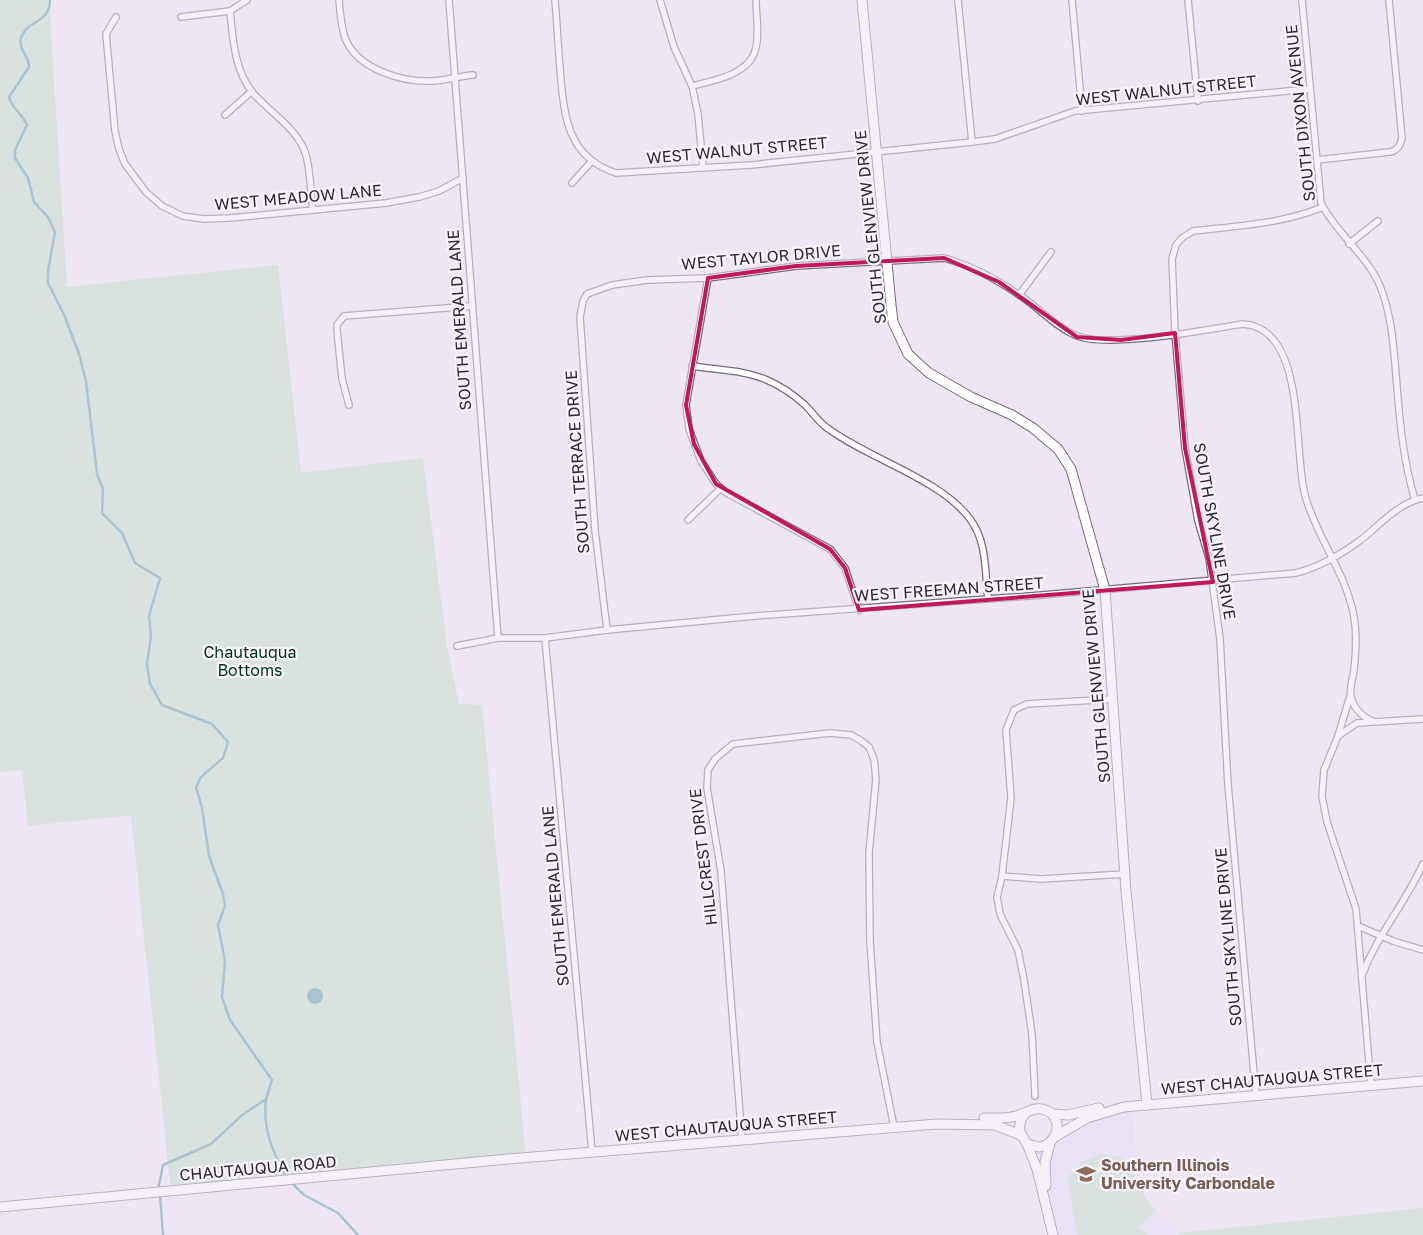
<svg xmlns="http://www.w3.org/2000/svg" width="1423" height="1235" font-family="'Golos Text',sans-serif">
  <rect width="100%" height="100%" fill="#efe6f4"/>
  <polygon fill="#dfddf3" points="1132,1109 1138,1184 1146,1200 1181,1233 1423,1208 1423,1235 1048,1235 1028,1153 1051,1147 1073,1128 1095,1118"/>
  <g fill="#bedec4">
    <polygon points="0,0 49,0 67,287 278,265 301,473 423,458 447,646 459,704 482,705 526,1157 171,1191 131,815 28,826 22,770 0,772"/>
    <path d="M1100,1154L1122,1157C1136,1174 1140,1195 1156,1211L1138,1227L1148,1235H1077L1068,1177L1082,1162Z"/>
    <polygon points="1423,1208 1423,1235 1178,1235 1181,1233"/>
  </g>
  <circle fill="#5799a0" cx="315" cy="996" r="8"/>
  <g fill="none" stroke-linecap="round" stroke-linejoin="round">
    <g stroke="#5799a0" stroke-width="2.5">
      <path d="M50,0C50,24 27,19 21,38C18,51 30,56 29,67L9,97C11,107 23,115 27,125L15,150V158L28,178L34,202L48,217L55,232L48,271V283L65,317L79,354L86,381L97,474L103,489L102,513L122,533L135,563L160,578L149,616L151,636L147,664L150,684L162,705L212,724L228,742L223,758L201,777L196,787L202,808L209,856L223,894L225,906L218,925L225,961L222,997L230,1020L272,1080L266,1099L241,1116L211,1144L163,1165L158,1190"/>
      <path d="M266,1099C262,1128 273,1152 286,1177"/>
      <polyline points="290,1181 304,1195 338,1213 358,1235"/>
      <polyline points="160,1195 163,1235"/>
    </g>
    <defs>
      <g id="street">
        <path d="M339,0C340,13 341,26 345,38C357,69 401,82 431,81C444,81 459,76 473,75"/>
        <polyline points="449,0 498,638"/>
        <path d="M555,0C557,23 558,46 560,69C564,114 566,157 616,173L751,165L972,142L995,139L1075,111L1309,89"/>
        <polyline points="660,0 674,47 692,86 698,114 703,168"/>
        <polyline points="958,0 972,142"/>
        <polyline points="1072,0 1082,111"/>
        <polyline points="1188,0 1198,101"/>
        <path d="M1302,0L1321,203C1336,233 1367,255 1380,286C1393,318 1394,353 1397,387C1400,426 1404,463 1415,500"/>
        <path d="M230,11C233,38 234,69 252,92C269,112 295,126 305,152C311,169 310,192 313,210"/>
        <polyline points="116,17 106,34 115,131 119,149 125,164 146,192 162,206 183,216 204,219 230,218 386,203 419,197 439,191 463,178"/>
        <polyline points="181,17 230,11 247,0"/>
        <path d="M692,86C712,81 748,75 755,51C760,36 756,15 756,0"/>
        <polyline points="225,115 252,91"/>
        <path d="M1317,160L1390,152C1398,150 1400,146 1402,138L1389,0"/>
        <polyline points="572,183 592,161"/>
        <polyline points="1349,244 1378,221"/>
        <polyline points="708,278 686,405 689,429 701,461 716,484 725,492 830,549 845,568 859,610"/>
        <polyline points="1019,295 1051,252"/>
        <path d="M692,366C717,370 744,370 767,380C781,386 794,395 805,405C812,412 818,421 826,427C866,458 941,479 970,519C987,541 985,572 988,599"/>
        <polyline points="349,405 342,379 337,330 337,325 344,316 471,306"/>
        <polyline points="688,520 721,488"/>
        <path d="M607,630L595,530L580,317L583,301L587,294L612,285L647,280L708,278L796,266L944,258C973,266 1000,281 1025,299C1042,311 1056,327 1075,335C1104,349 1207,330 1242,324C1310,327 1291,457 1307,502C1320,542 1347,576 1354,617C1357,634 1356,653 1354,670C1353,678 1349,689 1351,696C1353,709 1362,716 1372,721"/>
        <polyline points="545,638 592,1152"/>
        <path d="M457,646L498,638H545L607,630L755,616L1042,595L1296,573C1319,567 1342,554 1362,539C1382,523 1397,504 1423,498"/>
        <polyline points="1338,736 1350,696"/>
        <polyline points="1002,876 1041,879 1125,874"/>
        <polyline points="1358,926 1393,941 1423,950"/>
        <path d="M1363,973C1378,934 1406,902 1423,864"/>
        <polyline points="1371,1086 1356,909 1327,822 1322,796 1324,770 1338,736 1357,723 1423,719"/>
        <polyline points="1035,1096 1032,1034 1024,980 1018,950 1000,914 997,897 1002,876 1011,798 1006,730 1014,710 1027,704 1114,699"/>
        <path d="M1256,1096L1228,785L1220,639L1209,558L1198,521L1185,448L1175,333L1172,259L1176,245L1182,238L1193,231C1236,226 1282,224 1323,207"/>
        <polyline points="742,1140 721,871 707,788 708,770 715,759 733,744 830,733 851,735 860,740 869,747 874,759 876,779 869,853 870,941 877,1042 894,1127"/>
      </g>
      <g id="secondary">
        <polyline points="862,0 891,305 893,322 908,354 929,373 971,397 1012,415 1033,428 1058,449 1071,469 1105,590 1126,891 1147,1105"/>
        <polyline points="1053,1114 1068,1115 1099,1108"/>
        <path d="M984,1118C995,1118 1006,1119 1016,1116C1025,1114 1033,1107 1042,1109C1065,1114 1060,1144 1039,1147L1027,1144L1019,1130L1021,1119L1025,1114"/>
        <polyline points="1056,1136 1087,1118 1124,1107 1423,1081"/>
        <polyline points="1027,1144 1037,1169 1053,1235"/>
        <polyline points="1046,1186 1045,1162 1050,1143"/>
        <polyline points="0,1207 508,1159 937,1124 995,1125 1020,1135"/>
      </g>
    </defs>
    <use href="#street" stroke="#756d79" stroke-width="8"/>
    <use href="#secondary" stroke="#756d79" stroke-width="11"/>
    <use href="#street" stroke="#fff" stroke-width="5.5"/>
    <use href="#secondary" stroke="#fff" stroke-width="9"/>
  </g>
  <path d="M0 0H1423V1235H0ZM944,258L999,282L1077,337L1121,340L1175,333L1185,448L1213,582L859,610L845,568L830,549L716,484L694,444L686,405L708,278L796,266Z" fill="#efe6f4" fill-opacity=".55" fill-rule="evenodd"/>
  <path fill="none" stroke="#c2185b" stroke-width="4" stroke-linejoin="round" d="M944,258L999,282L1077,337L1121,340L1175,333L1185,448L1213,582L859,610L845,568L830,549L716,484L694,444L686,405L708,278L796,266Z"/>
  <defs>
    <symbol id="university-bare" viewBox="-9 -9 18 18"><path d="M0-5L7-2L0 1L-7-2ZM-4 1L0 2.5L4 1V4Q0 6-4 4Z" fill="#8d6e63" stroke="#faf4fd" stroke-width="2.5" paint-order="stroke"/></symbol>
  </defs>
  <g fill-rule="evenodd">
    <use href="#university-bare" x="1072" y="1160" width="28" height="28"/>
  </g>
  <g text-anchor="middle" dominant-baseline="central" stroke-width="4.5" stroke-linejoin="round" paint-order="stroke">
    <g font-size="16" fill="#2e2b30" stroke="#faf4fd">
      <text transform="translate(1166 90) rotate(-6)">WEST WALNUT STREET</text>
      <text transform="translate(1300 113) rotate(-96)">SOUTH DIXON AVENUE</text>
      <text transform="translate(737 150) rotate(-5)">WEST WALNUT STREET</text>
      <text transform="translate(298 197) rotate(-5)">WEST MEADOW LANE</text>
      <text transform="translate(870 227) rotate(-96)">SOUTH GLENVIEW DRIVE</text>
      <text transform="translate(761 257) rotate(-5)">WEST TAYLOR DRIVE</text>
      <text transform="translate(459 320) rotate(-94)">SOUTH EMERALD LANE</text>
      <text transform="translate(577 462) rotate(-94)">SOUTH TERRACE DRIVE</text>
      <text transform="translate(1215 531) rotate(80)">SOUTH SKYLINE DRIVE</text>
      <text transform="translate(949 589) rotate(-4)">WEST FREEMAN STREET</text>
      <text transform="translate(1096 686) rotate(-95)">SOUTH GLENVIEW DRIVE</text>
      <text transform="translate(703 857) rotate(-97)">HILLCREST DRIVE</text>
      <text transform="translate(555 896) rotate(-95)">SOUTH EMERALD LANE</text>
      <text transform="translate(1228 937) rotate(-95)">SOUTH SKYLINE DRIVE</text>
      <text transform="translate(1272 1079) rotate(-5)">WEST CHAUTAUQUA STREET</text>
      <text transform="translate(726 1126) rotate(-5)">WEST CHAUTAUQUA STREET</text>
      <text transform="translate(258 1168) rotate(-5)">CHAUTAUQUA ROAD</text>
    </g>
    <g font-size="16" fill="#003313" stroke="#faf4fd">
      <text x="250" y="652">Chautauqua<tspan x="250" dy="18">Bottoms</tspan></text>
    </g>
    <g font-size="16" font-weight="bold" fill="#785e54" stroke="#faf4fd" text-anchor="start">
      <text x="1101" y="1165">Southern Illinois<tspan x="1101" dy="18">University Carbondale</tspan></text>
    </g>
  </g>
</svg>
